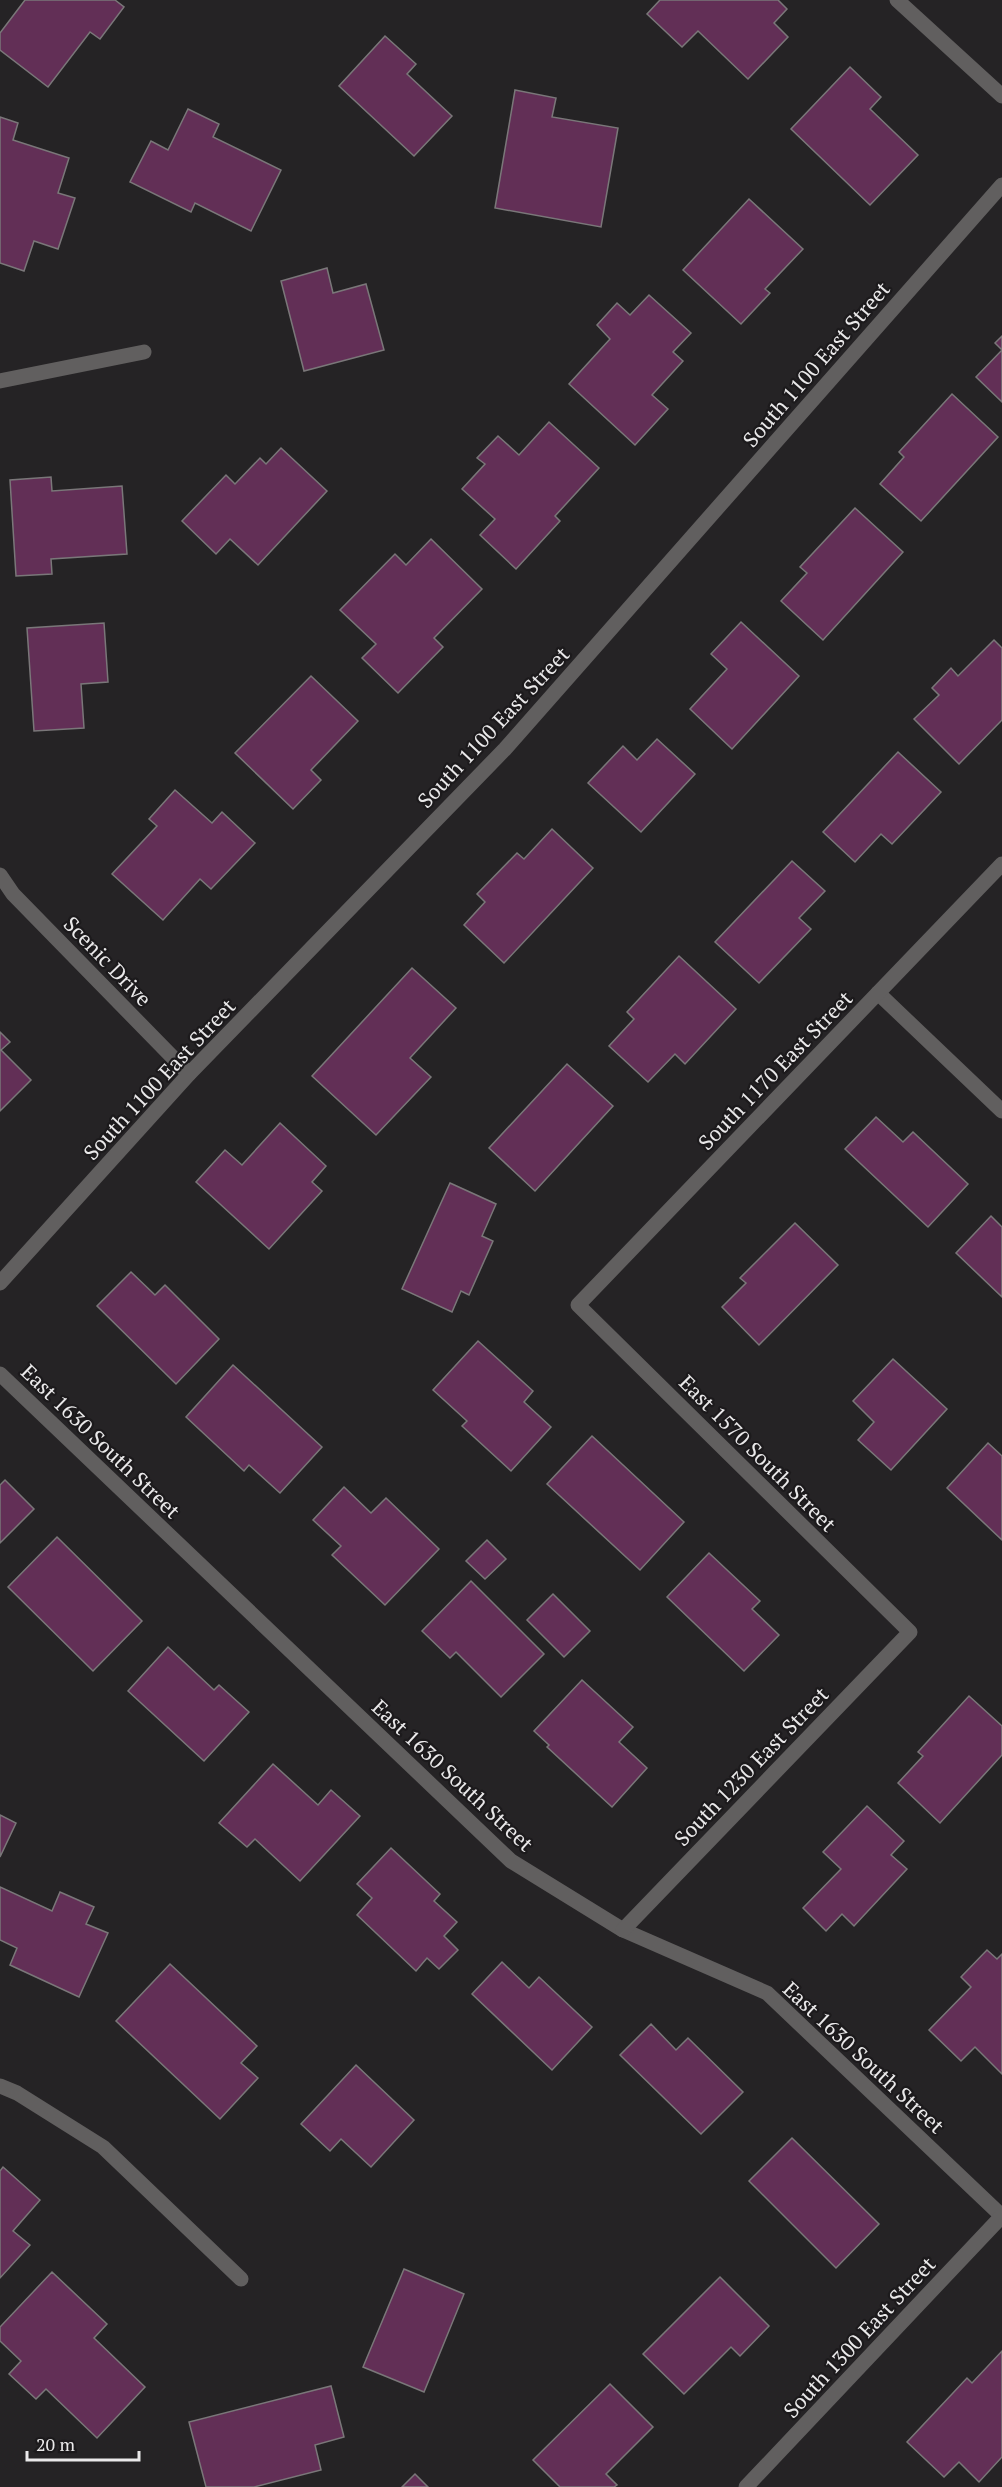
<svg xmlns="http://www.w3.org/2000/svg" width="1002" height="2487" font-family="'PT Serif',serif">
  <rect width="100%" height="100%" fill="#252325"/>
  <g fill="#622f56" stroke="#7a7779" stroke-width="1.5">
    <polygon points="25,0 115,0 124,7 100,39 90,32 48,87 0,50 0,33"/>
    <polygon points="660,0 778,0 787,9 774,23 788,37 748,79 698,31 682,47 647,14"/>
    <polygon points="385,36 416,64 407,74 452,116 414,156 339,86"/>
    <polygon points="850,67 881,97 870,109 918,155 870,205 791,129"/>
    <polygon points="515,90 556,98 552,117 618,128 601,227 495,208"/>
    <polygon points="188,109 219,124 213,137 281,170 251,231 195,203 191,212 130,182 151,141 168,150"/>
    <polygon points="0,117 18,123 13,140 69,158 58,193 75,198 58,249 34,241 24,271 0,263"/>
    <polygon points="749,199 803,249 765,289 770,293 741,324 683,270"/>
    <polygon points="327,268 333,293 366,284 384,350 304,371 281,281"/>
    <polygon points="649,295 691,333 673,352 683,361 652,395 668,409 635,445 569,384 610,339 597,325 617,303 630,315"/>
    <polygon points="1002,336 1002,350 995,343"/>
    <polygon points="1002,350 1002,402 976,377"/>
    <polygon points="952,394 998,437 921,521 880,484 904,457 899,452"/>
    <polygon points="549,422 599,468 555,516 560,521 516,569 480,535 495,519 462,489 485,464 477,458 498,436 519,455"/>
    <polygon points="281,448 327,491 258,565 230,539 216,554 182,521 226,475 235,484 260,458 266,464"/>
    <polygon points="51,477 52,491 122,486 127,554 51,559 52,574 16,576 10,480"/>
    <polygon points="855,508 903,552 823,640 781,601 807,573 800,567"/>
    <polygon points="431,539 482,589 434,638 443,647 398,693 362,658 376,644 340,610 395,554 406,565"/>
    <polygon points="741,622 799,676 732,749 690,709 727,669 711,654"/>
    <polygon points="104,623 108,682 81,684 84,728 34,731 27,628"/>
    <polygon points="994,640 1002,648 1002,720 959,764 914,719 939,695 932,688 951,668 958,676"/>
    <polygon points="311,676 358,721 311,770 321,780 293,809 235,753"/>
    <polygon points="657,739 695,774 641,832 588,783 623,746 637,760"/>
    <polygon points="898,752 941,792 892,844 881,834 855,862 823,832"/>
    <polygon points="175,790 212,823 222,812 255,843 211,889 200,879 163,920 112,874 157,826 149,819"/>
    <polygon points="552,829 593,868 504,963 464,925 485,902 477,894 517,853 524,859"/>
    <polygon points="792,861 825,891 799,918 811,929 759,983 715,942"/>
    <polygon points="679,956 736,1009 685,1064 675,1054 648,1082 609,1046 634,1019 627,1012"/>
    <polygon points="412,968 456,1008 410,1058 431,1077 376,1135 312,1076"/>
    <polygon points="0,1032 10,1042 1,1050 31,1080 0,1111"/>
    <polygon points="567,1064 613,1106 535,1191 489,1148"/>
    <polygon points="876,1117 903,1142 913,1132 968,1184 928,1227 845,1149"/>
    <polygon points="280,1123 326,1166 312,1182 322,1191 269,1249 196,1182 225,1150 242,1165"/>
    <polygon points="450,1183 496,1204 482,1236 493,1241 469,1295 461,1291 452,1312 402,1289"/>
    <polygon points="991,1216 1002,1227 1002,1297 956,1253"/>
    <polygon points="795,1223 838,1265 759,1345 722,1307 746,1283 740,1278"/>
    <polygon points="131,1272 155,1295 165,1285 219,1339 176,1384 97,1306"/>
    <polygon points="478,1341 533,1391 524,1402 551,1427 511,1471 462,1426 467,1421 433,1390"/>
    <polygon points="893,1359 947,1409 891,1470 858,1440 874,1422 853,1401"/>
    <polygon points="233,1365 322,1447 280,1493 249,1465 244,1471 186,1417"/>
    <polygon points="592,1436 684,1522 640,1570 547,1484"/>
    <polygon points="988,1443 1002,1456 1002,1540 947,1488"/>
    <polygon points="5,1480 34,1509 0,1543 0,1485"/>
    <polygon points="344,1487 371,1513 386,1498 439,1549 385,1605 332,1555 341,1546 313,1520"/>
    <polygon points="57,1537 142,1621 93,1671 8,1587"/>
    <polygon points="487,1540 506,1559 485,1579 466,1561"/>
    <polygon points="709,1553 760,1601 752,1609 779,1635 744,1671 667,1597"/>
    <polygon points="471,1581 544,1654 501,1697 456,1652 450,1658 422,1631"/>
    <polygon points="553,1594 590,1631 564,1657 527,1620"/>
    <polygon points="168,1647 214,1690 219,1685 249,1712 204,1761 128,1691"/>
    <polygon points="582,1680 633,1727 619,1742 647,1768 612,1807 547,1747 549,1745 534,1731"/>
    <polygon points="969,1696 1002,1726 1002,1755 940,1823 898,1783 923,1756 918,1752"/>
    <polygon points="273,1764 318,1805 331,1790 360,1816 300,1881 255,1839 247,1847 219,1823"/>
    <polygon points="867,1806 904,1841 891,1855 907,1869 854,1926 842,1914 826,1931 803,1908 841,1869 823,1852"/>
    <polygon points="0,1815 16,1823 0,1857"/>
    <polygon points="391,1848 440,1894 434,1901 457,1922 444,1936 458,1950 439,1969 427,1958 416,1971 357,1915 372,1898 357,1884"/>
    <polygon points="0,1887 52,1911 60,1892 94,1907 86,1924 108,1933 79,1997 10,1965 17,1948 0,1940"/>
    <polygon points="987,1950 997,1959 1002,1954 1002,2074 975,2047 961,2061 929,2030 971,1987 961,1977"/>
    <polygon points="502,1962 529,1988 539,1977 592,2027 552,2070 472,1994"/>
    <polygon points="170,1964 257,2046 241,2063 258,2078 220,2119 116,2021"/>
    <polygon points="651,2024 676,2050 688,2038 743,2092 701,2134 620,2055"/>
    <polygon points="356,2065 414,2120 371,2167 341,2139 330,2151 301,2124"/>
    <polygon points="792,2138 879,2224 836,2268 749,2181"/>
    <polygon points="3,2167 40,2200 13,2231 30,2245 0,2278 0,2171"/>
    <polygon points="404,2269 464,2294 424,2392 363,2367"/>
    <polygon points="52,2272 107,2324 94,2338 145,2387 97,2438 46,2389 36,2399 9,2374 21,2361 0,2341 0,2327"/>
    <polygon points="720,2277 769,2326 740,2356 731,2347 684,2394 643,2354"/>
    <polygon points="1002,2351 1002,2457 979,2482 959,2462 944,2477 907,2442 967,2378 972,2383"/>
    <polygon points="610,2384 653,2427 606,2474 617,2485 614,2487 560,2487 533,2460"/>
    <polygon points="331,2386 344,2437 315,2445 321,2470 254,2487 206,2487 189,2422"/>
    <polygon points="415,2474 428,2487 402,2487"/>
  </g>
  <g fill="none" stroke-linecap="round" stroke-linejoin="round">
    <g stroke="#615f5f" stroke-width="15">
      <polyline points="897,0 1002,96"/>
      <polyline points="0,381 144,352"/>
      <polyline points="0,875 13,894 189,1074"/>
      <polyline points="878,993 1002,1111"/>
      <polyline points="0,1283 189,1074 505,749 1002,185"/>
      <polyline points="0,1374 511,1861 623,1930 767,1993 1002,2216"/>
      <polyline points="623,1930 910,1632 578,1305 1002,864"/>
      <polyline points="0,2086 17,2093 103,2147 241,2279"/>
      <polyline points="746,2487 1002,2216"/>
    </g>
  </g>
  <g text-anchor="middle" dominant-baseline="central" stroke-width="4.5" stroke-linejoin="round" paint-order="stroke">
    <g font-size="21" fill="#eae9ea" stroke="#1c1a1c">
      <text transform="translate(816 364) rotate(-49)">South 1100 East Street</text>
      <text transform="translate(493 727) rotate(-47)">South 1100 East Street</text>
      <text transform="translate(108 961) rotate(46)">Scenic Drive</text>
      <text transform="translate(775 1070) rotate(-46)">South 1170 East Street</text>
      <text transform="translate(159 1079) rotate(-47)">South 1100 East Street</text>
      <text transform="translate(101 1441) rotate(44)">East 1630 South Street</text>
      <text transform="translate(758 1453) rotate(45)">East 1570 South Street</text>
      <text transform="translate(751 1766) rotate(-46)">South 1230 East Street</text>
      <text transform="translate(453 1775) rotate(43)">East 1630 South Street</text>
      <text transform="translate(864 2057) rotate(43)">East 1630 South Street</text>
      <text transform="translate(859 2337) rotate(-47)">South 1300 East Street</text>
    </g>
  </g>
  <path d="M27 2451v9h112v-9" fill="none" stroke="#eae9ea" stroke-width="3"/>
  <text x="36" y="2451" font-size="18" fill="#eae9ea" stroke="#1c1a1c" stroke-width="4.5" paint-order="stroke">20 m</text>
</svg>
